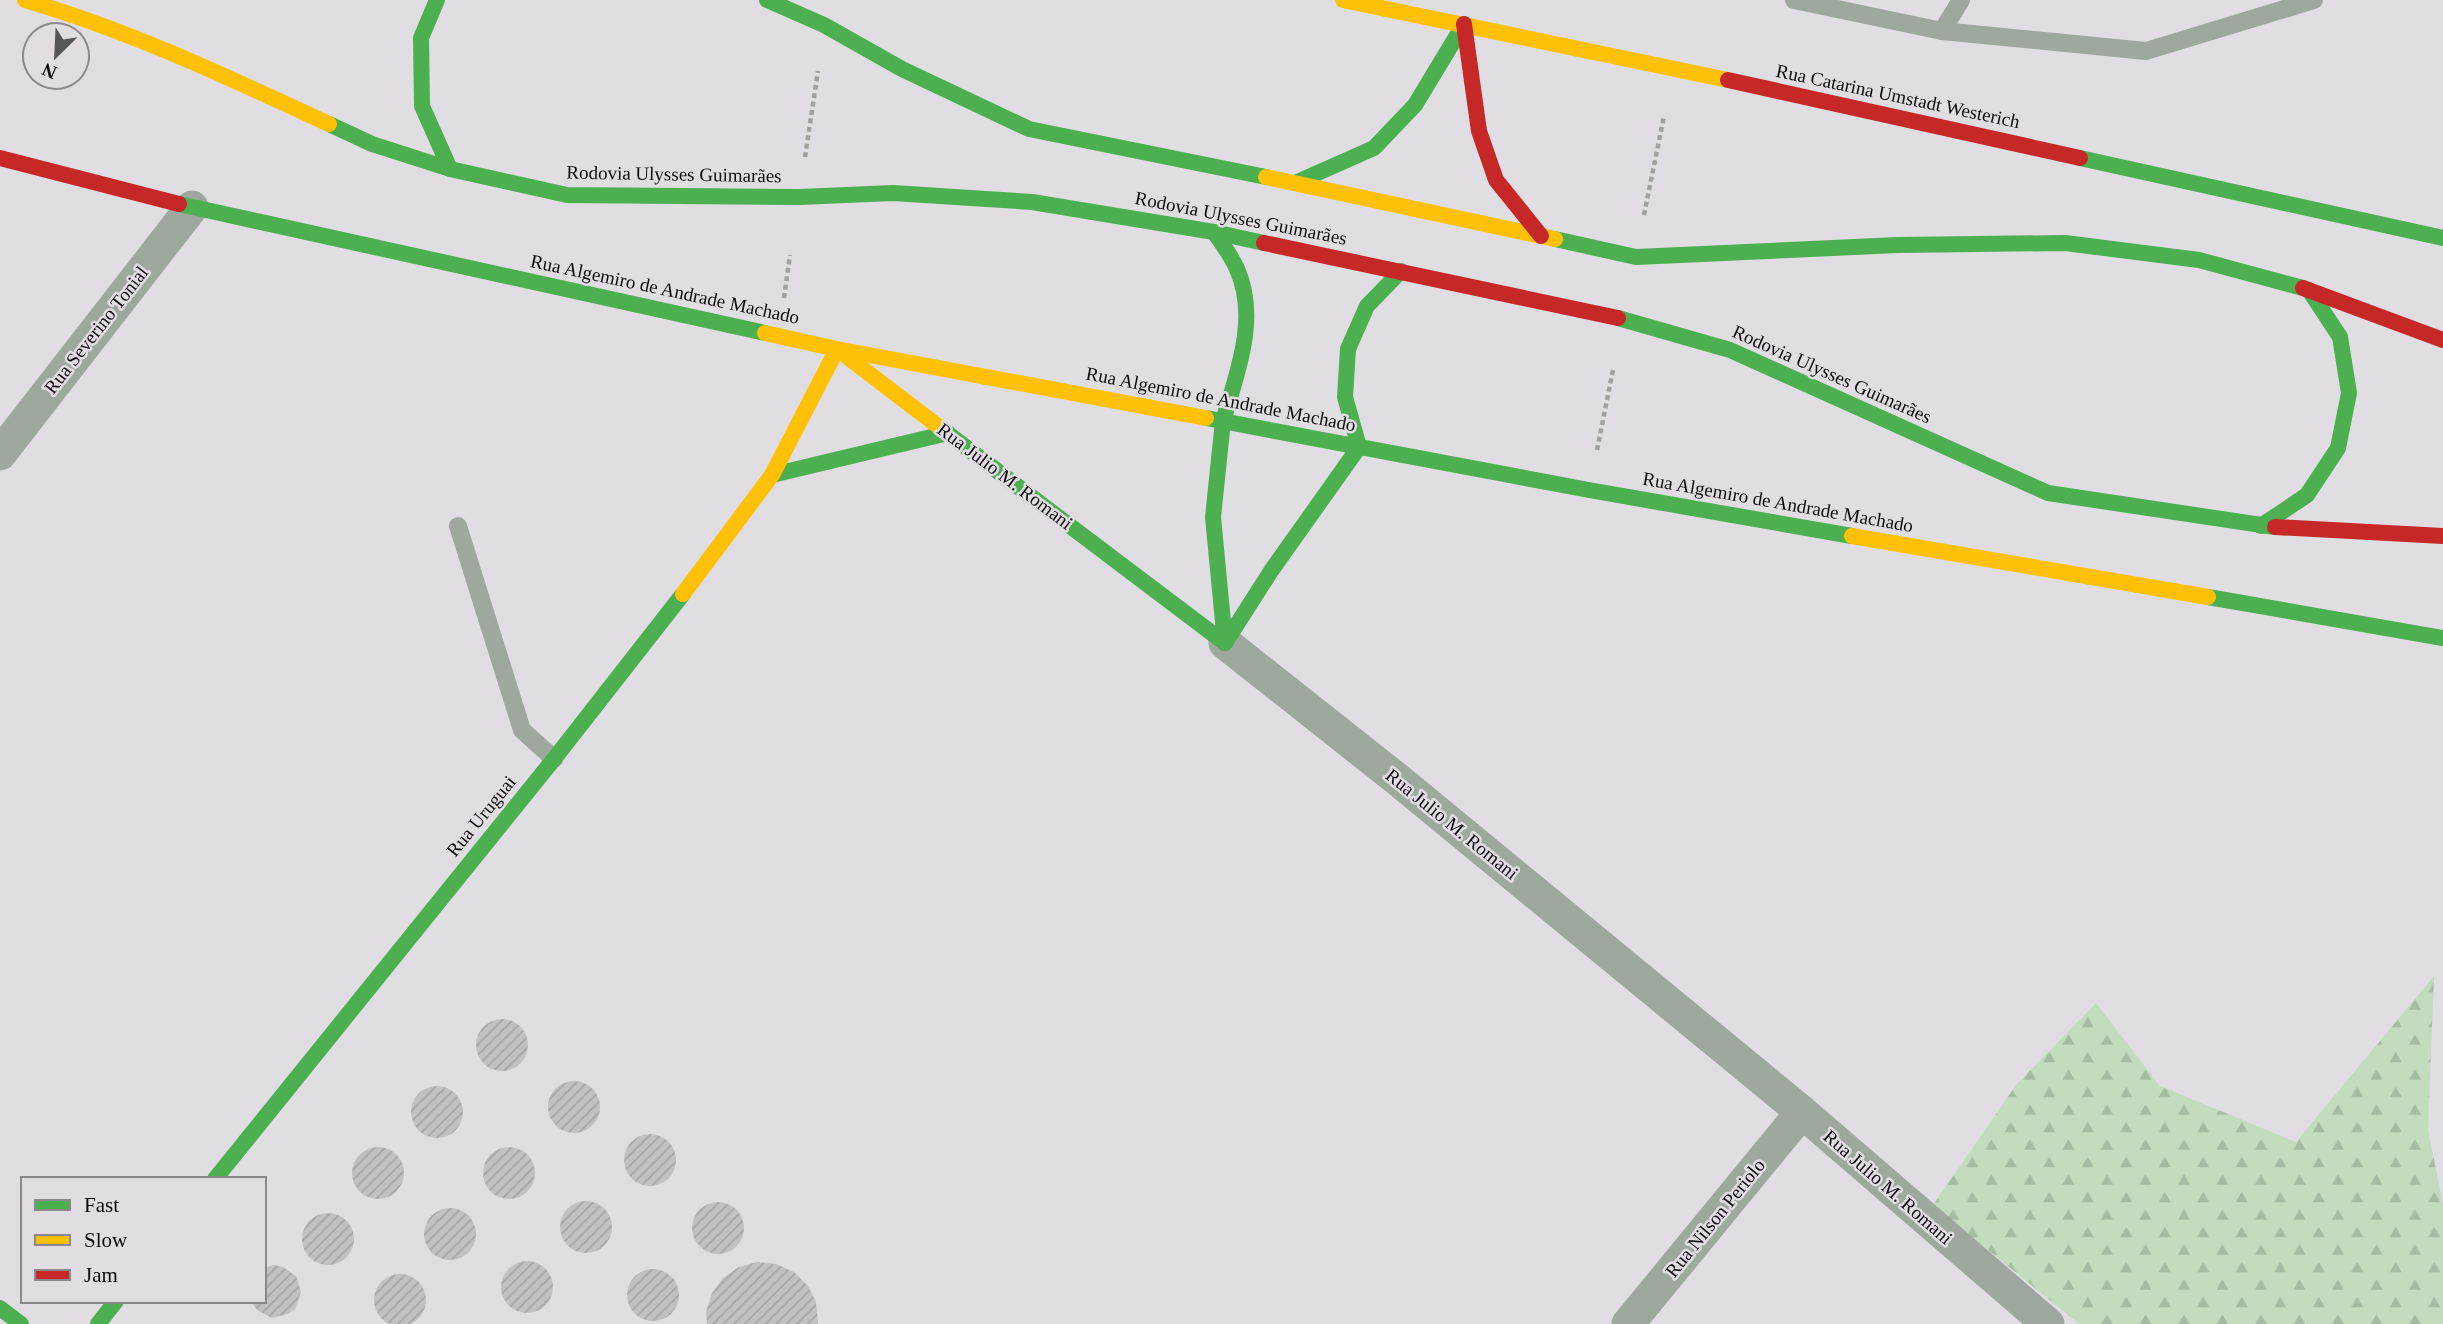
<svg xmlns="http://www.w3.org/2000/svg" width="2443" height="1324" font-family="Georgia,serif">
  <defs>
    <pattern id="forest-firs" width="22" height="20" patternUnits="userSpaceOnUse" patternTransform="scale(1.75)"><rect width="22" height="20" fill="#c3dcbe"/><path d="M5 1l3.5 6h-7zM16 11l3.5 6h-7z" fill="#a6bca2"/></pattern>
    <pattern id="building-hatch" width="6" height="6" patternUnits="userSpaceOnUse" patternTransform="scale(1.75)"><rect width="6" height="6" fill="#c2c0c3"/><path d="M-1 1l2-2M0 6l6-6M5 7l2-2" fill="none" stroke="#a6a4a6"/></pattern>
  </defs>
  <rect width="100%" height="100%" fill="#e0dee2"/>
  <polygon fill="url(#forest-firs)" points="2434,976 2428,1130 2443,1204 2443,1324 2079,1324 1933,1205 2016,1085 2096,1003 2160,1086 2296,1142"/>
  <g fill="url(#building-hatch)">
    <circle cx="502" cy="1045" r="26"/>
    <circle cx="574" cy="1107" r="26"/>
    <circle cx="437" cy="1112" r="26"/>
    <circle cx="650" cy="1160" r="26"/>
    <circle cx="509" cy="1173" r="26"/>
    <circle cx="378" cy="1173" r="26"/>
    <circle cx="586" cy="1227" r="26"/>
    <circle cx="718" cy="1228" r="26"/>
    <circle cx="450" cy="1234" r="26"/>
    <circle cx="328" cy="1239" r="26"/>
    <circle cx="527" cy="1287" r="26"/>
    <polygon points="757,1262 776,1264 794,1272 808,1286 816,1302 818,1324 707,1324 706,1312 712,1293 723,1278 739,1267"/>
    <polygon points="274,1265 283,1267 296,1276 301,1292 295,1309 288,1314 272,1318 257,1310 251,1301 264,1301 264,1268"/>
    <circle cx="653" cy="1295" r="26"/>
    <circle cx="400" cy="1300" r="26"/>
  </g>
  <g fill="none" stroke-linecap="round" stroke-linejoin="round">
    <g stroke="#9fa39e" stroke-width="4.5" stroke-dasharray="5 3.5" stroke-linecap="butt">
      <polyline points="805,157 818,71"/>
      <polyline points="1644,215 1664,116"/>
      <polyline points="784,298 790,255"/>
      <polyline points="1597,450 1613,370"/>
    </g>
    <g stroke="#9fa89f" stroke-width="18">
      <polyline points="1794,0 1942,31 2146,51 2314,0"/>
      <polyline points="1942,31 1961,0"/>
      <polyline points="458,526 522,730 554,759"/>
    </g>
    <g stroke="#9fa89f" stroke-width="33">
      <polyline points="0,454 192,207"/>
      <polyline points="1225,643 1397,779 1802,1112 2048,1324"/>
      <polyline points="1628,1324 1802,1112"/>
    </g>
    <g stroke="#4caf50" stroke-width="16">
      <polyline points="437,0 421,38 422,106 450,169"/>
      <polyline points="767,0 824,25 902,69 1029,129 1266,177"/>
      <polyline points="329,124 372,144 450,169 567,195 799,197 893,193 1032,202 1214,232 1264,243"/>
      <polyline points="2080,158 2443,238"/>
      <polyline points="1295,183 1374,148 1415,105 1464,24"/>
      <polyline points="179,204 765,333"/>
      <path d="M1214,232C1222,244 1231,255 1237,269C1259,318 1237,373 1223,421"/>
      <polyline points="1555,239 1636,257 1898,245 2065,243 2199,260 2303,288"/>
      <polyline points="1618,318 1730,350 2048,493 2275,527"/>
      <polyline points="1206,418 1589,490 1852,536"/>
      <polyline points="1223,421 1213,517 1225,643"/>
      <polyline points="943,430 1225,643"/>
      <polyline points="1359,447 1345,397 1348,349 1367,306 1401,271"/>
      <polyline points="772,475 948,433"/>
      <polyline points="2261,526 2307,495 2338,448 2349,393 2340,337 2309,290"/>
      <polyline points="2208,597 2443,638"/>
      <polyline points="1225,643 1271,571 1359,447"/>
      <polyline points="215,1179 554,759 683,594"/>
      <polyline points="0,1308 21,1324"/>
      <polyline points="98,1324 116,1301"/>
    </g>
    <g stroke="#ffc107" stroke-width="16">
      <path d="M25,0C131,31 229,78 329,124"/>
      <polyline points="1343,0 1728,80"/>
      <polyline points="1266,177 1555,239"/>
      <polyline points="765,333 837,349 1206,418"/>
      <polyline points="1852,536 2208,597"/>
      <polyline points="683,594 772,475 837,349 943,430"/>
    </g>
    <g stroke="#c62828" stroke-width="16">
      <polyline points="1464,24 1479,131 1496,180 1541,236"/>
      <polyline points="1728,80 2080,158"/>
      <polyline points="0,158 179,204"/>
      <polyline points="1264,243 1618,318"/>
      <polyline points="2303,288 2443,340"/>
      <polyline points="2275,527 2443,536"/>
    </g>
  </g>
  <g text-anchor="middle" dominant-baseline="central" stroke-width="5" stroke-linejoin="round" paint-order="stroke">
    <g font-size="19" fill="#0d0c0e" stroke="#e1dde3">
      <text transform="translate(1898 96) rotate(12)">Rua Catarina Umstadt Westerich</text>
      <text transform="translate(674 174) rotate(1)">Rodovia Ulysses Guimarães</text>
      <text transform="translate(1241 218) rotate(11)">Rodovia Ulysses Guimarães</text>
      <text transform="translate(665 289) rotate(12)">Rua Algemiro de Andrade Machado</text>
      <text transform="translate(96 330) rotate(-52)">Rua Severino Tonial</text>
      <text transform="translate(1832 374) rotate(24)">Rodovia Ulysses Guimarães</text>
      <text transform="translate(1221 399) rotate(11)">Rua Algemiro de Andrade Machado</text>
      <text transform="translate(1005 476) rotate(37)">Rua Julio M. Romani</text>
      <text transform="translate(1778 502) rotate(10)">Rua Algemiro de Andrade Machado</text>
      <text transform="translate(481 816) rotate(-51)">Rua Uruguai</text>
      <text transform="translate(1452 824) rotate(39)">Rua Julio M. Romani</text>
      <text transform="translate(1888 1187) rotate(41)">Rua Julio M. Romani</text>
      <text transform="translate(1715 1218) rotate(-51)">Rua Nilson Periolo</text>
    </g>
  </g>
  <rect x="21" y="1177" width="245" height="126" fill="#e1dde3" stroke="#8c898e" stroke-width="2"/>
  <rect x="35" y="1200" width="35" height="10" fill="#4caf50" stroke="#8c898e" stroke-width="2"/>
  <text x="84" y="1212" font-size="21" fill="#0d0c0e">Fast</text>
  <rect x="35" y="1235" width="35" height="10" fill="#ffc107" stroke="#8c898e" stroke-width="2"/>
  <text x="84" y="1247" font-size="21" fill="#0d0c0e">Slow</text>
  <rect x="35" y="1270" width="35" height="10" fill="#c62828" stroke="#8c898e" stroke-width="2"/>
  <text x="84" y="1282" font-size="21" fill="#0d0c0e">Jam</text>
  <g transform="translate(56 56) rotate(204)"><circle r="33" fill="#e1dde3" stroke="#8c898e" stroke-width="2"/>
  <path d="M0-5L12 26L0 18L-12 26Z" fill="#575658"/>
  <text y="-10" font-size="19" font-weight="bold" text-anchor="middle" fill="#0d0c0e">N</text>
  </g>
</svg>
